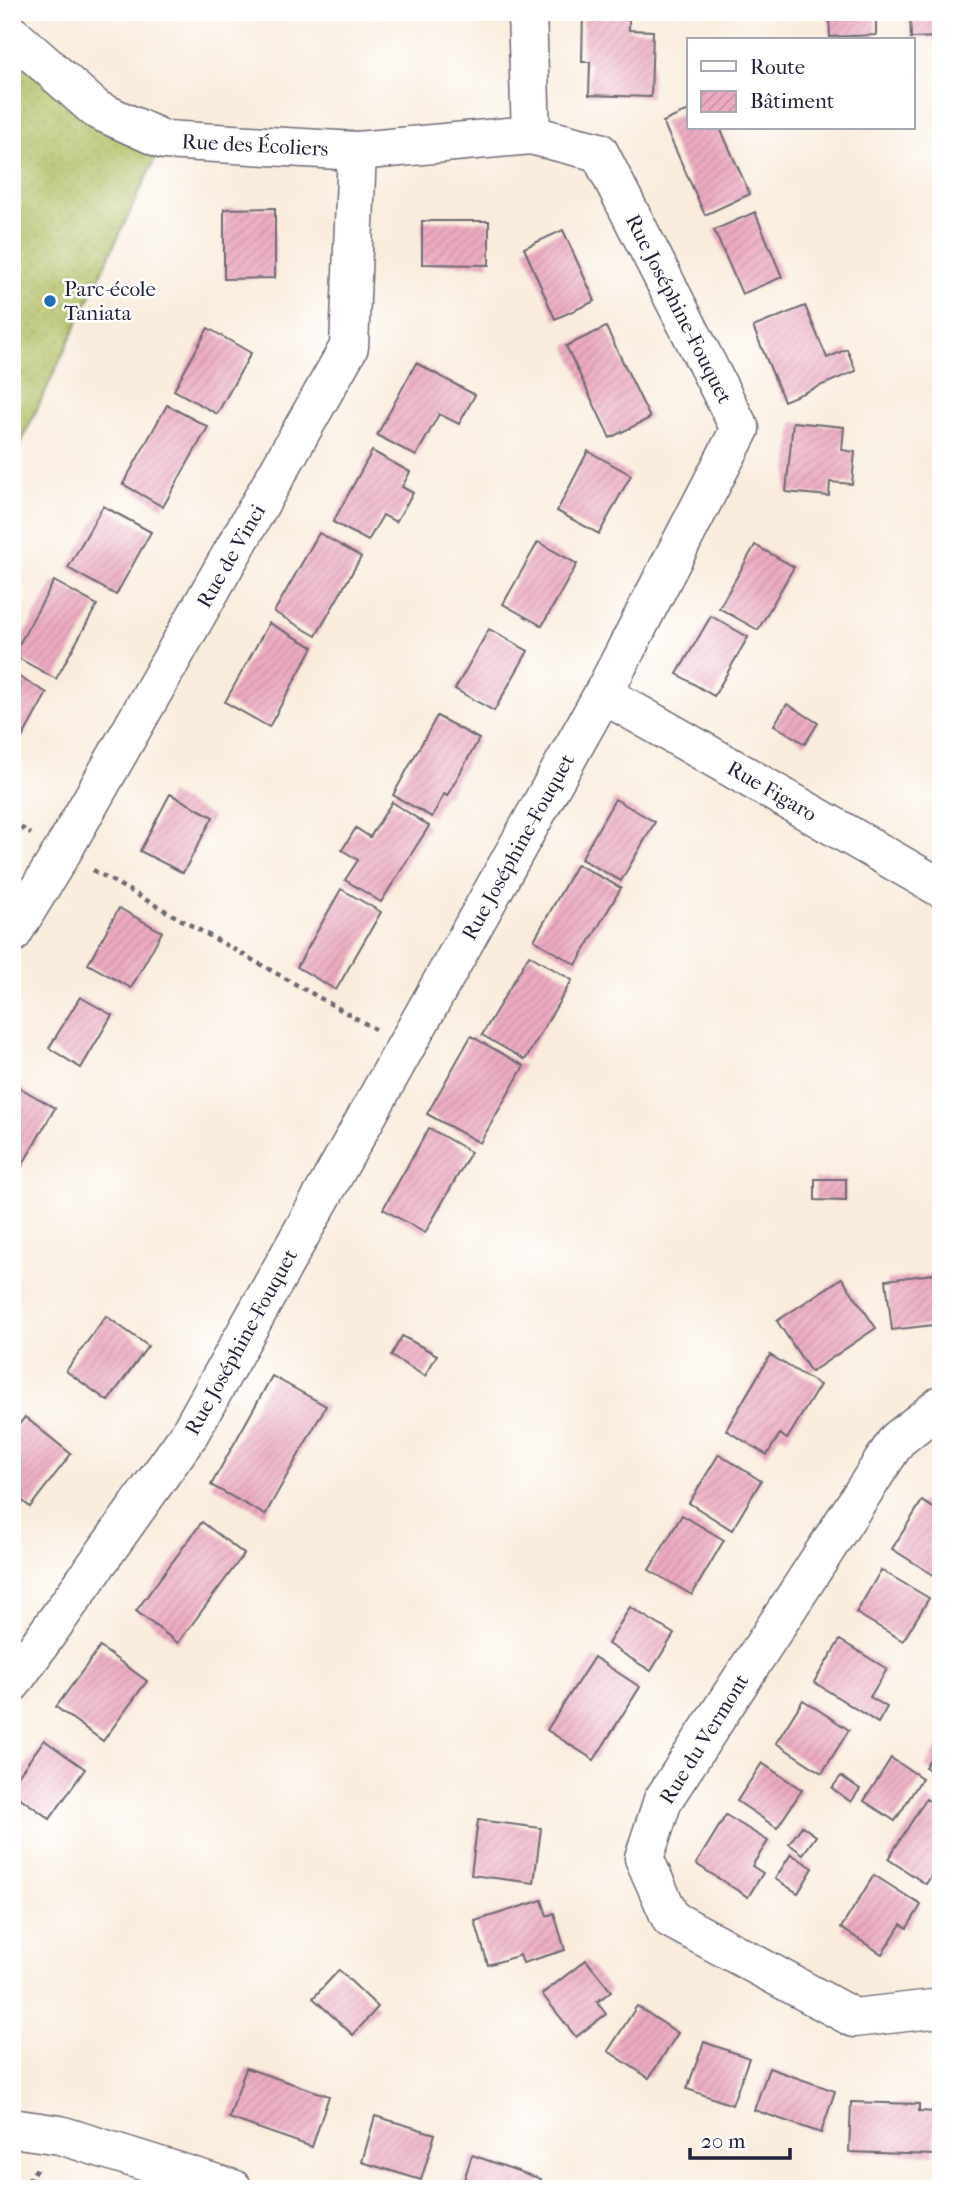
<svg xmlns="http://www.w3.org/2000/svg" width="953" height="2201" font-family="'IM FELL French Canon',serif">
  <defs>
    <pattern id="grass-dots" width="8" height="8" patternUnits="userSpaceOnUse" patternTransform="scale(1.75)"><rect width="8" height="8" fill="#afbc5e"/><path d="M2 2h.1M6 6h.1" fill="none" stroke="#96a153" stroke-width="1.8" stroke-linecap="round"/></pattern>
    <pattern id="building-hatch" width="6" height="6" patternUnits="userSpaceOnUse" patternTransform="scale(1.75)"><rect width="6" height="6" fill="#ecaac0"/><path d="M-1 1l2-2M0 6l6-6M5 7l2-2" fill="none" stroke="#ca92a6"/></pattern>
  </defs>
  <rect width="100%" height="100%" fill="#fff"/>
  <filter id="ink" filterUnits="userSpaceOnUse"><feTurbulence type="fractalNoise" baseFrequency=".0143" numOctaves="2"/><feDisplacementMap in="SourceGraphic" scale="14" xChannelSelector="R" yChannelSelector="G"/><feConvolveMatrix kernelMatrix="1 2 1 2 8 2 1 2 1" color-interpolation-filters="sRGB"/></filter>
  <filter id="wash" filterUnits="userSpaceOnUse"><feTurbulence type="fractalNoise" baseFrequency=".00686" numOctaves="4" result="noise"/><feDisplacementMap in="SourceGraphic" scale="28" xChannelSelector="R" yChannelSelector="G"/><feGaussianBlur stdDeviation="1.57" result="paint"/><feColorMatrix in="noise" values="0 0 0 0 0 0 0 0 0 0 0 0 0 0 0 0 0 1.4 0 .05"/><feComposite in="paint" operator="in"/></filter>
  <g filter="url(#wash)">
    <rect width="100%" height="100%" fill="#f9ecdc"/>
    <polygon fill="url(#grass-dots)" stroke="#686f4c" stroke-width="2" points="12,35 164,140 12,462"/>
    <g id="blocks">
      <g fill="url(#building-hatch)">
        <polygon points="583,12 629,12 629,30 653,31 651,97 589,95 590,62 582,62"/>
        <polygon points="813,12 876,12 876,35 830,37 829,15 813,16"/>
        <polygon points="910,12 941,12 941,37 911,38"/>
        <polygon points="689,110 689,128 720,128 750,194 705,215 663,122"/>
        <polygon points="275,208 275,278 224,279 224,209"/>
        <polygon points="755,212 782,277 742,294 714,230"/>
        <polygon points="422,221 489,221 489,265 422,264"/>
        <polygon points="563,230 595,301 555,319 524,248"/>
        <polygon points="805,306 827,358 847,349 856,371 784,401 753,327"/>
        <polygon points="606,327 650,418 610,438 566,346"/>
        <polygon points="208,328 251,353 217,414 174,390"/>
        <polygon points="416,363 475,395 459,424 439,414 416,456 377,435"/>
        <polygon points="167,405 208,427 163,507 123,484"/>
        <polygon points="793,422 844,427 842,450 855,452 852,484 830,482 829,496 786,492"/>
        <polygon points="372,451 410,472 402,487 413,493 396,522 383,515 368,541 333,522"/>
        <polygon points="588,451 631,475 599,534 557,511"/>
        <polygon points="103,506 151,532 116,595 68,568"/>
        <polygon points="319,533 361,557 316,636 274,612"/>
        <polygon points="538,542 577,564 542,626 503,604"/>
        <polygon points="755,545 794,567 758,630 719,608"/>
        <polygon points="54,581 97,605 56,679 13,655"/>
        <polygon points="711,616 748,637 714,696 677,674"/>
        <polygon points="269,623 313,647 269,727 225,702"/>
        <polygon points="489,629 528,651 494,711 455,689"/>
        <polygon points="12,673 47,693 12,756"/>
        <polygon points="787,704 818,723 805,744 774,725"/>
        <polygon points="437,716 479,739 447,796 444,794 432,817 393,795"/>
        <polygon points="170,794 213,817 183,873 140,851"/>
        <polygon points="615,799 655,822 621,881 581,859"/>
        <polygon points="392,802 429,826 381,902 345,880 358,860 342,850 356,828 370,837"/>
        <polygon points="577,864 621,888 576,965 534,940"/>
        <polygon points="341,889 381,912 336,990 297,967"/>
        <polygon points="119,908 162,932 131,988 88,964"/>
        <polygon points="529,955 572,980 525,1060 482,1035"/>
        <polygon points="80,997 112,1015 81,1068 49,1048"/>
        <polygon points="471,1036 524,1066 480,1143 427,1114"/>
        <polygon points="15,1085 55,1108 12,1183 12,1089"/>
        <polygon points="429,1128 471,1152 425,1233 383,1209"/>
        <polygon points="815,1179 846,1179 846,1201 815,1200"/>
        <polygon points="941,1273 941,1324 892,1330 886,1280"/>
        <polygon points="842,1278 876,1328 811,1372 777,1321"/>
        <polygon points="106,1316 148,1346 108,1401 66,1371"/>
        <polygon points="402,1336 437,1355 425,1376 391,1356"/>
        <polygon points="770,1355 820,1385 787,1439 780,1434 767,1455 726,1430"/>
        <polygon points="272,1376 326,1406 265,1515 211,1485"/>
        <polygon points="25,1417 71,1454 30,1507 12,1492 12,1433"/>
        <polygon points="719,1454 761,1481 732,1530 689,1503"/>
        <polygon points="922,1501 941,1513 941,1567 935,1576 892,1549"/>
        <polygon points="682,1515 724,1540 692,1595 649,1570"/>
        <polygon points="202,1522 244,1554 178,1643 136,1611"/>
        <polygon points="881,1570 929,1598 903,1641 856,1613"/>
        <polygon points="630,1607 674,1634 651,1671 608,1644"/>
        <polygon points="840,1640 887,1669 870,1697 887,1707 878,1723 814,1682"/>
        <polygon points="100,1647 147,1681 103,1741 56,1707"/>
        <polygon points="594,1657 640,1687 594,1760 547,1730"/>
        <polygon points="803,1700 849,1730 822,1773 776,1743"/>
        <polygon points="44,1740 85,1769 50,1819 12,1792 12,1784"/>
        <polygon points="941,1742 941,1777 925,1767"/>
        <polygon points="891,1758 922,1778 895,1821 864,1801"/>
        <polygon points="762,1763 802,1790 777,1828 737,1801"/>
        <polygon points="841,1776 860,1789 851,1802 832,1788"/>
        <polygon points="926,1799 937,1806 934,1810 941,1814 941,1861 926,1884 888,1859"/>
        <polygon points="726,1815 768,1841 752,1866 763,1873 748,1897 696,1864"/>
        <polygon points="478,1820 541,1828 534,1883 471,1875"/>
        <polygon points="802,1826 816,1836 803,1854 789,1844"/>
        <polygon points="791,1854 813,1868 798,1893 775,1879"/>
        <polygon points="874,1875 921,1905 907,1928 901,1924 882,1954 841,1928"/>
        <polygon points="542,1900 547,1916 554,1913 565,1950 523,1963 520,1955 488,1965 475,1921"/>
        <polygon points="586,1960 611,1991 597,2002 606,2014 576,2037 542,1994"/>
        <polygon points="339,1970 378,2007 353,2035 313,1998"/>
        <polygon points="637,2006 678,2033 649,2078 608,2051"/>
        <polygon points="704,2042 749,2058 732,2105 687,2089"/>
        <polygon points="246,2068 329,2096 312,2147 229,2118"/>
        <polygon points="769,2068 835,2091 821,2133 754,2110"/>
        <polygon points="851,2102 919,2104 919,2111 935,2112 934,2155 849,2152"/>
        <polygon points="375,2116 435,2134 421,2180 362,2162"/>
        <polygon points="472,2155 541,2179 537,2189 461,2189"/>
      </g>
    </g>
  </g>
  <g filter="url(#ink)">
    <use href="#blocks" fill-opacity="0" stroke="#6d6973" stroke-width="2"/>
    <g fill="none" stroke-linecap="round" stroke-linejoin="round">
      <defs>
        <g id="minor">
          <polyline points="12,35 97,110 164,140 357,151 531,135"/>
          <polyline points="603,694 941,888"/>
          <polyline points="12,934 62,852 349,347 357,151"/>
          <polyline points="941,1405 897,1440 663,1800 644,1858 671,1919 854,2018 941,2008"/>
          <polyline points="12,1683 188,1436 603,694 740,429 599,152 531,135 527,12"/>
          <polyline points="12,2128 60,2135 233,2189"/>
        </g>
      </defs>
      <use href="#minor" stroke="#6d6973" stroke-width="41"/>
      <g stroke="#6d6973" stroke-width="4.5" stroke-dasharray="5 5" stroke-linecap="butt">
        <polyline points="12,822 31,834"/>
        <polyline points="93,870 375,1029"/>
        <polyline points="22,2189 38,2167"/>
      </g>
      <use href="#minor" stroke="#fff" stroke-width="38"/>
    </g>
  </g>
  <circle fill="#1f6fb2" stroke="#fff" stroke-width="2.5" cx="50" cy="301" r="7"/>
  <g text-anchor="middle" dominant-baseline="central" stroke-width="5" stroke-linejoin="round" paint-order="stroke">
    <g font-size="21" fill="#22223b" stroke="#fff">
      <text transform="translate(255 145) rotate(3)">Rue des Écoliers</text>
      <text transform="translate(679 309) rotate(63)">Rue Joséphine-Fouquet</text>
      <text transform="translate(231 556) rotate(-60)">Rue de Vinci</text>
      <text transform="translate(772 791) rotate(30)">Rue Figaro</text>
      <text transform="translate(518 847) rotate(-61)">Rue Joséphine-Fouquet</text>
      <text transform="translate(241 1342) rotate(-61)">Rue Joséphine-Fouquet</text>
      <text transform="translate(704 1739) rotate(-58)">Rue du Vermont</text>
    </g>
    <g font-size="21" fill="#22223b" stroke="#fff" text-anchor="start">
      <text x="64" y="289">Parc-école<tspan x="64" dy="24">Taniata</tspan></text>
    </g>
  </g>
  <rect width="953" height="2201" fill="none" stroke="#fff" stroke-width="42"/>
  <rect x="687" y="38" width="228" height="91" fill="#ffffff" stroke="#a7a7b1" stroke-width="2"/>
  <rect x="701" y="61" width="35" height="10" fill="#ffffff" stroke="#a7a7b1" stroke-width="2"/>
  <text x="750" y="74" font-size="21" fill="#22223b">Route</text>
  <rect x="701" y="91" width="35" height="21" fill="url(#building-hatch)" stroke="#a7a7b1" stroke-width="2"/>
  <text x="750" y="108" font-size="21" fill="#22223b">Bâtiment</text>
  <path d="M690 2148v10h100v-10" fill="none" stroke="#22223b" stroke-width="3.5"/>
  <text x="701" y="2148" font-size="21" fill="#22223b" stroke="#ffffff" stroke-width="5" paint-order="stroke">20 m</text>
</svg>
